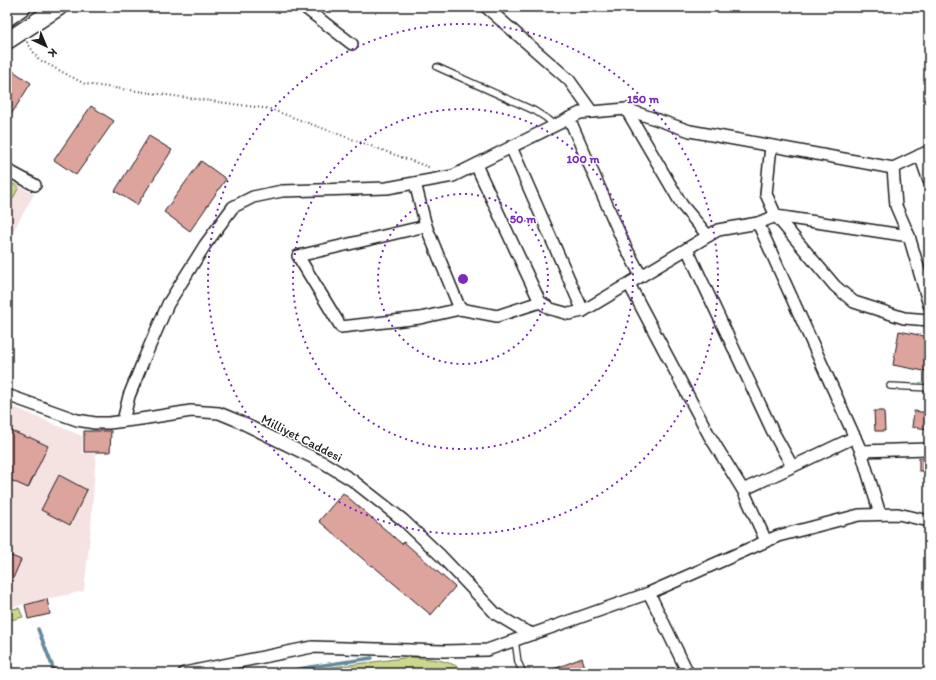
<svg xmlns="http://www.w3.org/2000/svg" width="936" height="680" font-family="Itim,sans-serif">
  <rect width="100%" height="100%" fill="#fff"/>
  <filter id="ink" filterUnits="userSpaceOnUse"><feTurbulence type="fractalNoise" baseFrequency=".025" numOctaves="2"/><feDisplacementMap in="SourceGraphic" scale="8" xChannelSelector="R" yChannelSelector="G"/><feConvolveMatrix kernelMatrix="1 2 1 2 8 2 1 2 1" color-interpolation-filters="sRGB"/></filter>
  <g filter="url(#ink)">
    <g fill="#f5e3e2">
      <polygon points="7,179 34,194 7,242"/>
      <polygon points="7,404 82,436 82,453 96,454 91,526 84,591 7,608"/>
    </g>
    <g fill="#ccd88b" stroke="#747a54">
      <polygon points="7,181 19,187 12,200 7,197"/>
      <polygon points="19,608 23,617 7,621 7,610"/>
      <path d="M410,657C429,659 452,659 466,673H292C331,666 371,663 410,657Z"/>
    </g>
    <g fill="none" stroke-linecap="round" stroke-linejoin="round">
      <g stroke="#628a9d" stroke-width="3.5">
        <polyline points="38,629 55,673"/>
        <polyline points="279,673 310,667 372,658"/>
      </g>
    </g>
    <g fill="#dda39d" stroke="#1c1c1c">
      <polygon points="7,67 31,83 7,121"/>
      <polygon points="91,106 114,121 76,175 54,160"/>
      <polygon points="149,136 172,150 137,205 115,191"/>
      <polygon points="201,161 226,179 190,231 164,212"/>
      <polygon points="899,331 929,337 929,372 893,365"/>
      <polygon points="874,411 884,411 885,431 875,431"/>
      <polygon points="914,411 929,413 929,429 912,427"/>
      <polygon points="7,429 28,438 29,437 48,446 28,488 8,479 11,473 7,471"/>
      <polygon points="84,431 111,431 110,452 84,452"/>
      <rect x="919" y="458" width="10" height="13"/>
      <polygon points="59,475 87,490 70,525 41,510"/>
      <polygon points="343,493 402,544 404,542 455,587 431,615 372,565 371,566 319,521"/>
      <polygon points="7,554 21,560 7,592"/>
      <polygon points="47,599 50,614 28,619 25,605"/>
      <polygon points="582,658 587,673 546,673 546,672"/>
    </g>
    <g fill="none" stroke-linecap="round" stroke-linejoin="round">
      <defs>
        <g id="service">
          <polyline points="437,67 535,111 546,118 554,125"/>
          <polyline points="890,386 929,388"/>
          <polyline points="515,640 518,662 523,673"/>
        </g>
        <g id="minor">
          <polyline points="304,7 352,44"/>
          <polyline points="486,7 569,80 592,112"/>
          <polyline points="626,109 682,205 708,236"/>
          <polyline points="569,118 625,246 641,276"/>
          <polyline points="771,146 766,194 776,216 835,286 854,302 904,318 929,320"/>
          <polyline points="511,147 583,311"/>
          <polyline points="920,155 929,181"/>
          <polyline points="476,165 540,302 551,309 569,314 583,311 718,230 758,223 776,216 909,236"/>
          <polyline points="893,168 896,206 909,236 929,305"/>
          <polyline points="7,170 35,185"/>
          <polyline points="415,183 426,226 460,309"/>
          <polyline points="758,223 861,451 880,514"/>
          <polyline points="426,226 298,256 341,327 420,318 460,309 497,316 540,302"/>
          <polyline points="687,249 772,430 792,466"/>
          <polyline points="629,284 709,435 743,490 766,541"/>
          <polyline points="7,395 77,420 95,423 109,423 141,419 191,411 219,413 236,420 324,463 352,480 403,520 440,555 496,614 521,629 533,634"/>
          <polyline points="123,421 129,396 144,359 168,304 205,245 233,207 253,197 282,191 387,188 453,176 580,113 626,109 690,131 893,168 929,151"/>
          <polyline points="861,451 929,449"/>
          <polyline points="743,490 855,437"/>
          <polyline points="649,593 688,673"/>
          <polyline points="184,673 312,647 444,651 487,650 649,593 778,536 859,515 898,514 929,521"/>
        </g>
        <g id="secondary">
          <polyline points="7,18 22,7"/>
          <polyline points="7,41 59,7"/>
        </g>
      </defs>
      <use href="#service" stroke="#1c1c1c" stroke-width="8"/>
      <use href="#minor" stroke="#1c1c1c" stroke-width="14"/>
      <use href="#secondary" stroke="#1c1c1c" stroke-width="19"/>
      <polyline stroke="#1c1c1c" stroke-width="2" stroke-dasharray="1 3" stroke-linecap="butt" points="27,42 38,59 85,84 270,109 431,168"/>
      <use href="#service" stroke="#fff" stroke-width="5.5"/>
      <use href="#minor" stroke="#fff" stroke-width="11"/>
      <use href="#secondary" stroke="#fff" stroke-width="16"/>
    </g>
  </g>
  <g fill="none" stroke="#7b2cbf" stroke-width="2" stroke-dasharray="2 4">
    <circle cx="463" cy="279" r="85"/>
    <circle cx="463" cy="279" r="170"/>
    <circle cx="463" cy="279" r="255"/>
  </g>
  <g text-anchor="middle" dominant-baseline="central" stroke-width="3" stroke-linejoin="round" paint-order="stroke">
    <g font-size="13" fill="#1c1c1c" stroke="#fff">
      <text transform="translate(302 438) rotate(27)">Milliyet Caddesi</text>
    </g>
  </g>
  <circle cx="463" cy="279" r="6" fill="#7b2cbf" stroke="#fff" stroke-width="2"/>
  <g font-size="12" text-anchor="middle" font-weight="bold" fill="#7b2cbf" stroke="#fff" stroke-width="3" stroke-linejoin="round" paint-order="stroke">
    <text x="643" y="103">150 m</text>
    <text x="583" y="163">100 m</text>
    <text x="523" y="223">50 m</text>
  </g>
  <rect width="936" height="680" fill="none" stroke="#fff" stroke-width="24"/>
  <rect x="12" y="12" width="912" height="656" fill="none" stroke="#1c1c1c" stroke-width="1.5" filter="url(#ink)"/>
  <g transform="translate(46 46) rotate(136)" stroke="#ffffff" stroke-width="3" paint-order="stroke">
  <path d="M0-3L7 15L0 10L-7 15Z" fill="#1c1c1c"/>
  <text y="-6" font-size="11" font-weight="bold" text-anchor="middle" fill="#1c1c1c">K</text>
  </g>
</svg>
